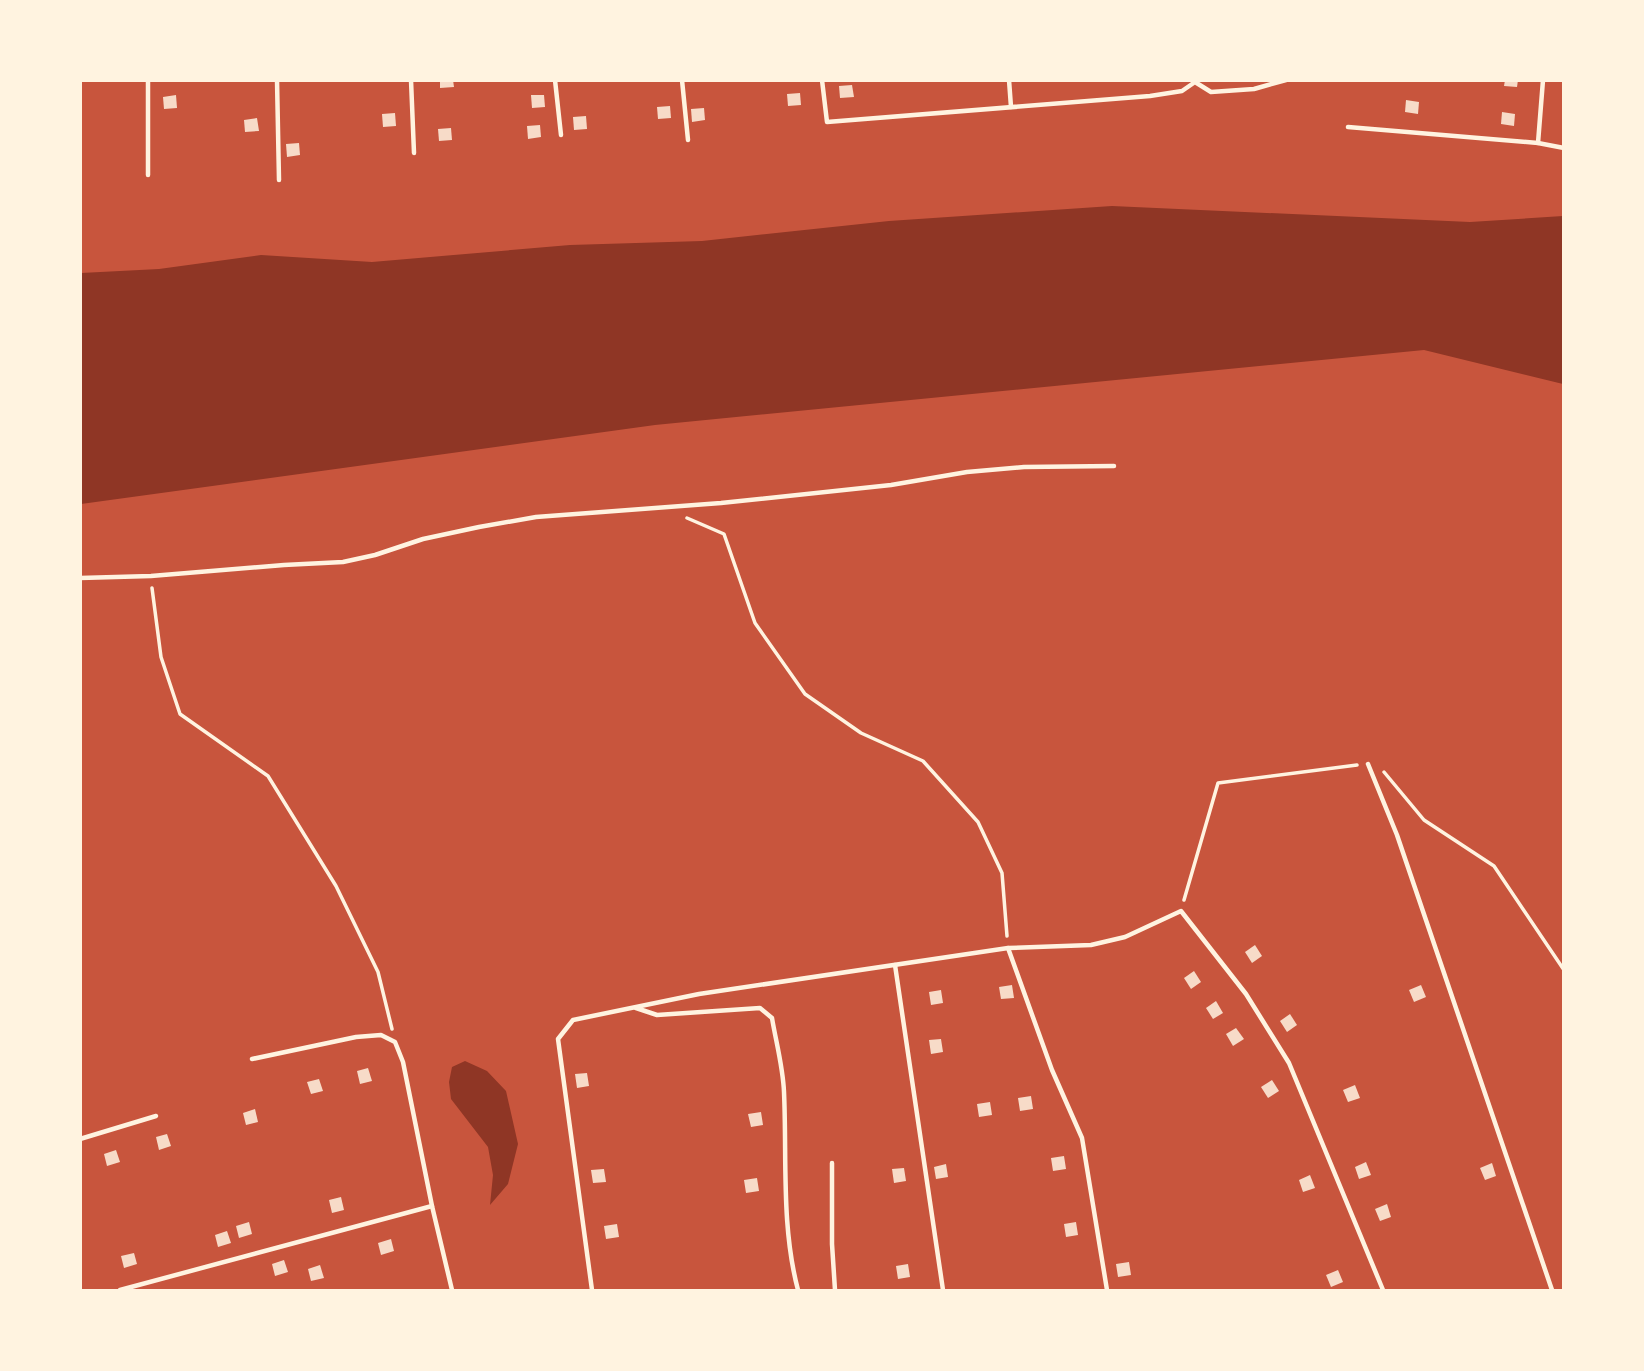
<svg xmlns="http://www.w3.org/2000/svg" width="1644" height="1371" font-family="Rubik,sans-serif">
  <rect width="100%" height="100%" fill="#c8553d"/>
  <g fill="#8f3625">
    <polygon points="1112,206 1470,222 1563,216 1563,384 1424,350 655,425 81,504 81,273 159,269 261,255 372,262 570,245 702,241 889,221"/>
    <polygon points="465,1061 487,1071 506,1091 518,1144 508,1184 490,1205 493,1175 488,1147 451,1099 449,1082 452,1067"/>
  </g>
  <g fill="#f7dbc8">
    <polygon points="440,80 453,80 454,87 440,88"/>
    <polygon points="1505,80 1518,80 1517,87 1504,86"/>
    <polygon points="852,85 854,97 840,98 839,86"/>
    <polygon points="800,93 801,105 788,106 787,94"/>
    <polygon points="176,95 177,108 164,109 163,97"/>
    <polygon points="531,95 544,95 545,107 532,108"/>
    <polygon points="1406,100 1419,102 1418,114 1405,112"/>
    <polygon points="670,106 671,118 658,119 657,107"/>
    <polygon points="704,108 705,120 692,122 691,109"/>
    <polygon points="1502,112 1515,114 1514,126 1501,124"/>
    <polygon points="395,113 396,126 383,127 382,114"/>
    <polygon points="586,116 587,129 574,130 573,117"/>
    <polygon points="257,118 259,131 245,132 244,120"/>
    <polygon points="540,125 541,137 528,139 527,126"/>
    <polygon points="451,128 452,140 439,141 438,129"/>
    <polygon points="299,143 300,155 287,157 286,144"/>
    <polygon points="1255,945 1262,956 1252,963 1245,952"/>
    <polygon points="1194,971 1201,982 1191,989 1184,978"/>
    <polygon points="1012,985 1014,998 1001,999 999,987"/>
    <polygon points="1421,985 1426,997 1414,1002 1409,990"/>
    <polygon points="941,990 943,1003 931,1005 929,992"/>
    <polygon points="1216,1001 1223,1013 1213,1019 1206,1008"/>
    <polygon points="1290,1014 1297,1025 1287,1032 1280,1021"/>
    <polygon points="1236,1028 1244,1039 1233,1046 1226,1034"/>
    <polygon points="941,1039 943,1052 931,1054 929,1040"/>
    <polygon points="368,1068 372,1081 360,1084 357,1071"/>
    <polygon points="587,1073 589,1086 577,1088 575,1074"/>
    <polygon points="319,1079 323,1091 311,1094 307,1082"/>
    <polygon points="1272,1080 1279,1091 1268,1098 1261,1087"/>
    <polygon points="1355,1085 1360,1098 1348,1102 1343,1090"/>
    <polygon points="1031,1096 1033,1109 1020,1111 1018,1098"/>
    <polygon points="990,1102 992,1115 979,1117 977,1104"/>
    <polygon points="255,1109 258,1122 246,1125 243,1113"/>
    <polygon points="761,1112 763,1125 751,1127 748,1114"/>
    <polygon points="167,1134 171,1146 159,1150 156,1137"/>
    <polygon points="116,1150 120,1162 107,1166 104,1154"/>
    <polygon points="1064,1156 1066,1169 1053,1171 1051,1158"/>
    <polygon points="1366,1162 1371,1175 1359,1179 1355,1167"/>
    <polygon points="1492,1163 1496,1176 1485,1180 1480,1168"/>
    <polygon points="946,1164 948,1177 936,1179 934,1167"/>
    <polygon points="904,1168 906,1181 894,1183 892,1169"/>
    <polygon points="604,1169 606,1182 593,1183 591,1170"/>
    <polygon points="1310,1175 1315,1188 1303,1192 1299,1180"/>
    <polygon points="757,1178 759,1191 746,1193 744,1180"/>
    <polygon points="341,1197 344,1210 332,1213 329,1200"/>
    <polygon points="1387,1204 1391,1217 1380,1221 1375,1209"/>
    <polygon points="249,1222 252,1234 239,1238 236,1226"/>
    <polygon points="1076,1222 1078,1235 1066,1237 1064,1224"/>
    <polygon points="617,1224 619,1237 606,1239 604,1226"/>
    <polygon points="227,1231 231,1243 218,1247 215,1235"/>
    <polygon points="391,1239 394,1251 381,1255 378,1243"/>
    <polygon points="134,1253 137,1264 124,1268 121,1256"/>
    <polygon points="284,1260 288,1272 275,1276 272,1264"/>
    <polygon points="1129,1262 1131,1275 1118,1277 1116,1264"/>
    <polygon points="908,1264 910,1277 898,1279 896,1266"/>
    <polygon points="320,1265 324,1278 311,1281 308,1269"/>
    <polygon points="1338,1270 1343,1282 1331,1287 1326,1275"/>
  </g>
  <g fill="none" stroke-linecap="round" stroke-linejoin="round">
    <g stroke="#fff3e0" stroke-width="3.5">
      <polyline points="687,518 724,534 755,623 805,694 861,733 923,761 978,822 1002,873 1007,936"/>
      <polyline points="152,588 161,657 180,714 268,776 336,886 378,972 392,1029"/>
      <polyline points="1384,772 1424,820 1494,866 1564,970"/>
      <polyline points="1184,900 1218,783 1357,765"/>
    </g>
    <g stroke="#fff3e0" stroke-width="4.5">
      <polyline points="148,80 148,175"/>
      <polyline points="277,80 279,180"/>
      <polyline points="411,80 414,153"/>
      <polyline points="555,80 561,135"/>
      <polyline points="682,80 688,140"/>
      <polyline points="822,80 827,122 1150,96 1182,91 1195,82 1211,92 1254,89 1286,80"/>
      <polyline points="1009,80 1011,107"/>
      <polyline points="1348,127 1538,143 1564,148"/>
      <polyline points="1538,143 1543,80"/>
      <polyline points="80,578 151,576 284,565 343,562 375,555 423,539 479,527 536,517 721,503 891,485 967,472 1024,467 1114,466"/>
      <polyline points="1368,764 1397,835 1552,1290"/>
      <polyline points="1008,948 1052,1070 1082,1138 1107,1290"/>
      <polyline points="895,965 943,1290"/>
      <path d="M636,1008L657,1015L760,1008L772,1018C776,1042 783,1067 784,1092C787,1158 781,1226 798,1290"/>
      <polyline points="252,1059 356,1037 381,1035 395,1042 403,1062 432,1206 452,1290"/>
      <polyline points="80,1139 156,1116"/>
      <polyline points="832,1163 832,1244 835,1290"/>
      <polyline points="120,1290 432,1206"/>
      <polyline points="592,1290 558,1039 573,1020 699,994 1008,948 1091,945 1125,937 1181,911 1246,994 1289,1063 1383,1290"/>
    </g>
  </g>
  <rect width="1644" height="1371" fill="none" stroke="#fff3e0" stroke-width="164"/>
</svg>
